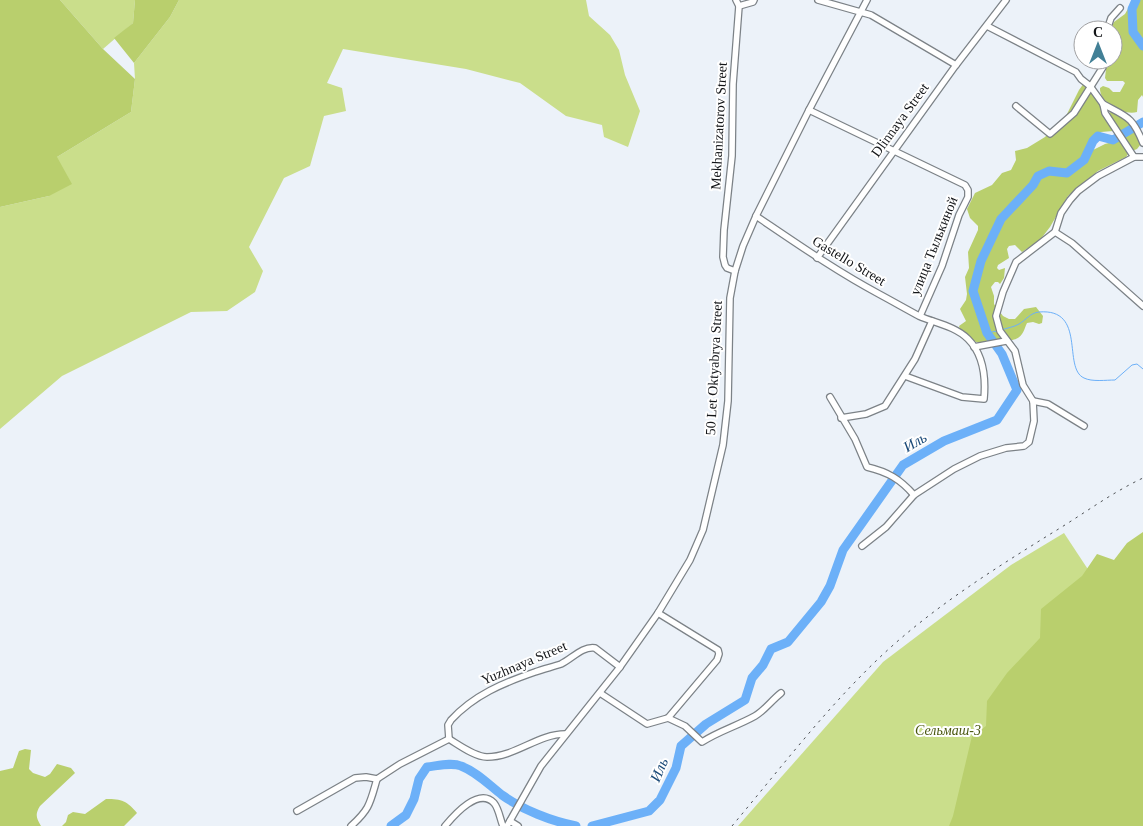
<svg xmlns="http://www.w3.org/2000/svg" width="1143" height="826" font-family="Georgia,serif">
  <rect width="100%" height="100%" fill="#ecf2f9"/>
  <g fill="#cade8b">
    <polygon points="60,0 135,0 133,23 103,49"/>
    <polygon points="179,0 586,0 589,16 610,35 619,50 625,75 640,111 628,147 604,137 602,125 566,116 520,83 466,69 343,49 327,83 342,88 346,111 324,116 310,166 284,178 249,247 263,271 255,292 227,311 191,312 62,376 0,429 0,207 49,196 57,157 131,112 135,79 134,63 170,17"/>
    <polygon points="1064,533 1093,577 1003,826 738,826 883,662 1011,565"/>
  </g>
  <g fill="#b9cf6d">
    <polygon points="0,0 60,0 103,49 135,79 131,112 57,157 72,184 49,196 0,207"/>
    <polygon points="135,0 179,0 170,17 134,63 114,38 133,23"/>
    <path d="M1133,0H1143V97L1142,95L1138,100L1137,112C1124,116 1099,103 1100,88L1103,86L1109,88L1113,92H1120L1125,83L1123,81H1107L1105,78L1107,60H1113C1113,49 1116,36 1111,28L1114,22L1125,14Z"/>
    <path d="M1084,83L1101,103L1113,131L1101,132L1088,144L1091,151L1105,144L1120,140L1128,154L1126,157L1098,171L1068,196L1050,227L1040,240L1022,252L1015,245L1009,246L1007,249L1009,258L998,265L997,268L999,270L1005,268L1004,278L1000,284L998,282H995L991,287L994,296V304L1003,316L1009,319H1015L1024,309L1036,307L1043,316L1042,323L1039,324L1033,322L1027,323C1024,329 1024,335 1016,339C1012,341 980,343 976,342C970,338 967,332 960,329L959,326L966,321L960,309L966,300L967,294L965,277L969,268L968,252L978,230V226L970,218L967,209L975,193L992,185L1002,173L1011,170L1016,160L1015,151L1027,148L1045,137L1066,116L1079,90Z"/>
    <path d="M1111,112C1128,118 1135,126 1141,144L1137,149L1132,151L1108,114Z"/>
    <polygon points="1143,532 1143,826 949,826 953,816 972,736 986,726 987,701 1007,673 1040,638 1041,609 1082,576 1097,554 1114,560 1127,543"/>
    <path d="M25,749L31,750L29,769L33,773L45,777L50,774L57,764L71,768L75,773L40,806C35,814 36,818 41,826H0V771L13,768L19,751Z"/>
    <path d="M106,799C122,799 127,801 137,813L124,826H62L66,822L68,815L73,812L85,814Z"/>
  </g>
  <g fill="none" stroke-linecap="round" stroke-linejoin="round">
    <g stroke="#6cb0f8" stroke-width="1">
      <path d="M1001,330C1007,328 1014,327 1019,324C1026,320 1030,313 1039,312C1087,308 1062,368 1084,378C1092,382 1106,380 1115,380L1132,365L1137,364L1143,369"/>
      <polyline points="987,333 997,331"/>
    </g>
    <g stroke="#6cb0f8" stroke-width="9">
      <polyline points="1136,0 1132,9 1133,32 1143,46"/>
      <path d="M391,826L406,815L414,799L419,779L427,767C437,766 452,762 461,766C477,772 489,785 502,795C523,810 551,821 576,826"/>
      <polyline points="592,826 649,811 660,800 676,768 681,746 706,724 745,700 752,678 763,665 771,649 788,642 821,602 830,586 843,550 903,465 944,441 997,420 1017,390 1002,354 987,333 973,291 981,261 1001,219 1033,185 1038,176 1049,171 1067,173 1084,160 1093,141 1098,136 1113,140 1143,122"/>
    </g>
    <defs>
      <g id="minor">
        <polyline points="818,0 871,15 956,65"/>
        <polyline points="739,6 753,2 754,0"/>
        <polyline points="987,26 1076,72 1081,79 1090,86 1103,104 1105,113 1134,157"/>
        <polyline points="1107,30 1111,18 1120,8"/>
        <path d="M1103,104C1127,117 1132,116 1143,143"/>
        <polyline points="1016,106 1050,134 1074,113 1103,67 1104,60"/>
        <polyline points="809,110 965,185 968,190 968,197 959,215 942,266 920,316"/>
        <path d="M756,216C796,243 836,271 879,294C892,301 906,309 919,316C935,323 955,326 968,339C984,355 986,377 984,399L962,397L905,376"/>
        <polyline points="1055,232 1072,243 1143,306"/>
        <polyline points="817,258 956,65 1006,0"/>
        <polyline points="735,271 727,268 725,265 723,257 724,230 732,156 733,84 739,6 736,0"/>
        <polyline points="974,347 1006,341"/>
        <path d="M830,397L855,439L867,467C888,472 900,479 914,495"/>
        <polyline points="1033,401 1048,404 1084,426"/>
        <polyline points="841,418 866,414 885,406 915,359 932,321"/>
        <polyline points="862,546 886,527 914,495 954,469 980,456 1006,448 1024,446 1029,442 1034,421 1033,401 1023,385 1015,351 1000,331 996,316 1003,292 1016,262 1055,232 1061,213 1070,200 1078,191 1098,176 1134,157 1143,157"/>
        <polyline points="600,693 647,724 668,718 717,660 719,654 718,650 658,613"/>
        <path d="M668,718L685,726L702,742C719,731 737,726 755,716C764,711 772,700 781,693"/>
        <path d="M449,739L448,725L451,720C474,695 503,683 535,672C543,669 552,667 561,664C572,659 582,646 595,648L620,667"/>
        <path d="M449,739C459,745 475,757 487,757C515,757 538,734 565,734"/>
        <polyline points="297,811 355,778 366,777 377,779"/>
        <polyline points="510,821 518,826"/>
        <path d="M351,826C370,809 370,803 377,779L400,764L449,739"/>
        <path d="M445,826C455,814 479,787 494,803C499,809 500,819 503,826"/>
        <polyline points="507,826 541,766 620,667 658,613 690,560 703,530 723,445 728,401 730,298 735,271 743,246 756,216 809,110 867,0"/>
      </g>
    </defs>
    <use href="#minor" stroke="#7c8287" stroke-width="8"/>
    <use href="#minor" stroke="#fff" stroke-width="5.5"/>
    <path stroke="#4f5256" stroke-width="1" stroke-dasharray="2.5 5" stroke-linecap="butt" d="M732,826C779,770 824,711 877,660C929,610 991,571 1052,533C1082,515 1111,493 1143,478"/>
  </g>
  <g text-anchor="middle" dominant-baseline="central" stroke-width="4" stroke-linejoin="round" paint-order="stroke">
    <g font-size="14" fill="#131518" stroke="#fff">
      <text transform="translate(900 120) rotate(-54)">Dlinnaya Street</text>
      <text transform="translate(719 126) rotate(-87)">Mekhanizatorov Street</text>
      <text transform="translate(934 246) rotate(-68)">улица Тылькиной</text>
      <text transform="translate(849 261) rotate(31)">Gastello Street</text>
      <text transform="translate(714 368) rotate(-87)">50 Let Oktyabrya Street</text>
      <text transform="translate(524 663) rotate(-23)">Yuzhnaya Street</text>
    </g>
    <g font-size="14" font-style="italic" fill="#4a570f" stroke="#fff">
      <text x="948" y="730">Сельмаш-3</text>
    </g>
    <g font-size="15" font-style="italic" fill="#1b4a78" stroke="#fff">
      <text transform="translate(915 442) rotate(-30)">Иль</text>
      <text transform="translate(659 770) rotate(-67)">Иль</text>
    </g>
  </g>
  <g transform="translate(1098 45)"><circle r="24" fill="#ffffff" stroke="#a1a1a3"/>
  <path d="M0-4L9 19L0 12L-9 19Z" fill="#428096"/>
  <text y="-8" font-size="14" font-weight="bold" text-anchor="middle" fill="#131518">С</text>
  </g>
</svg>
